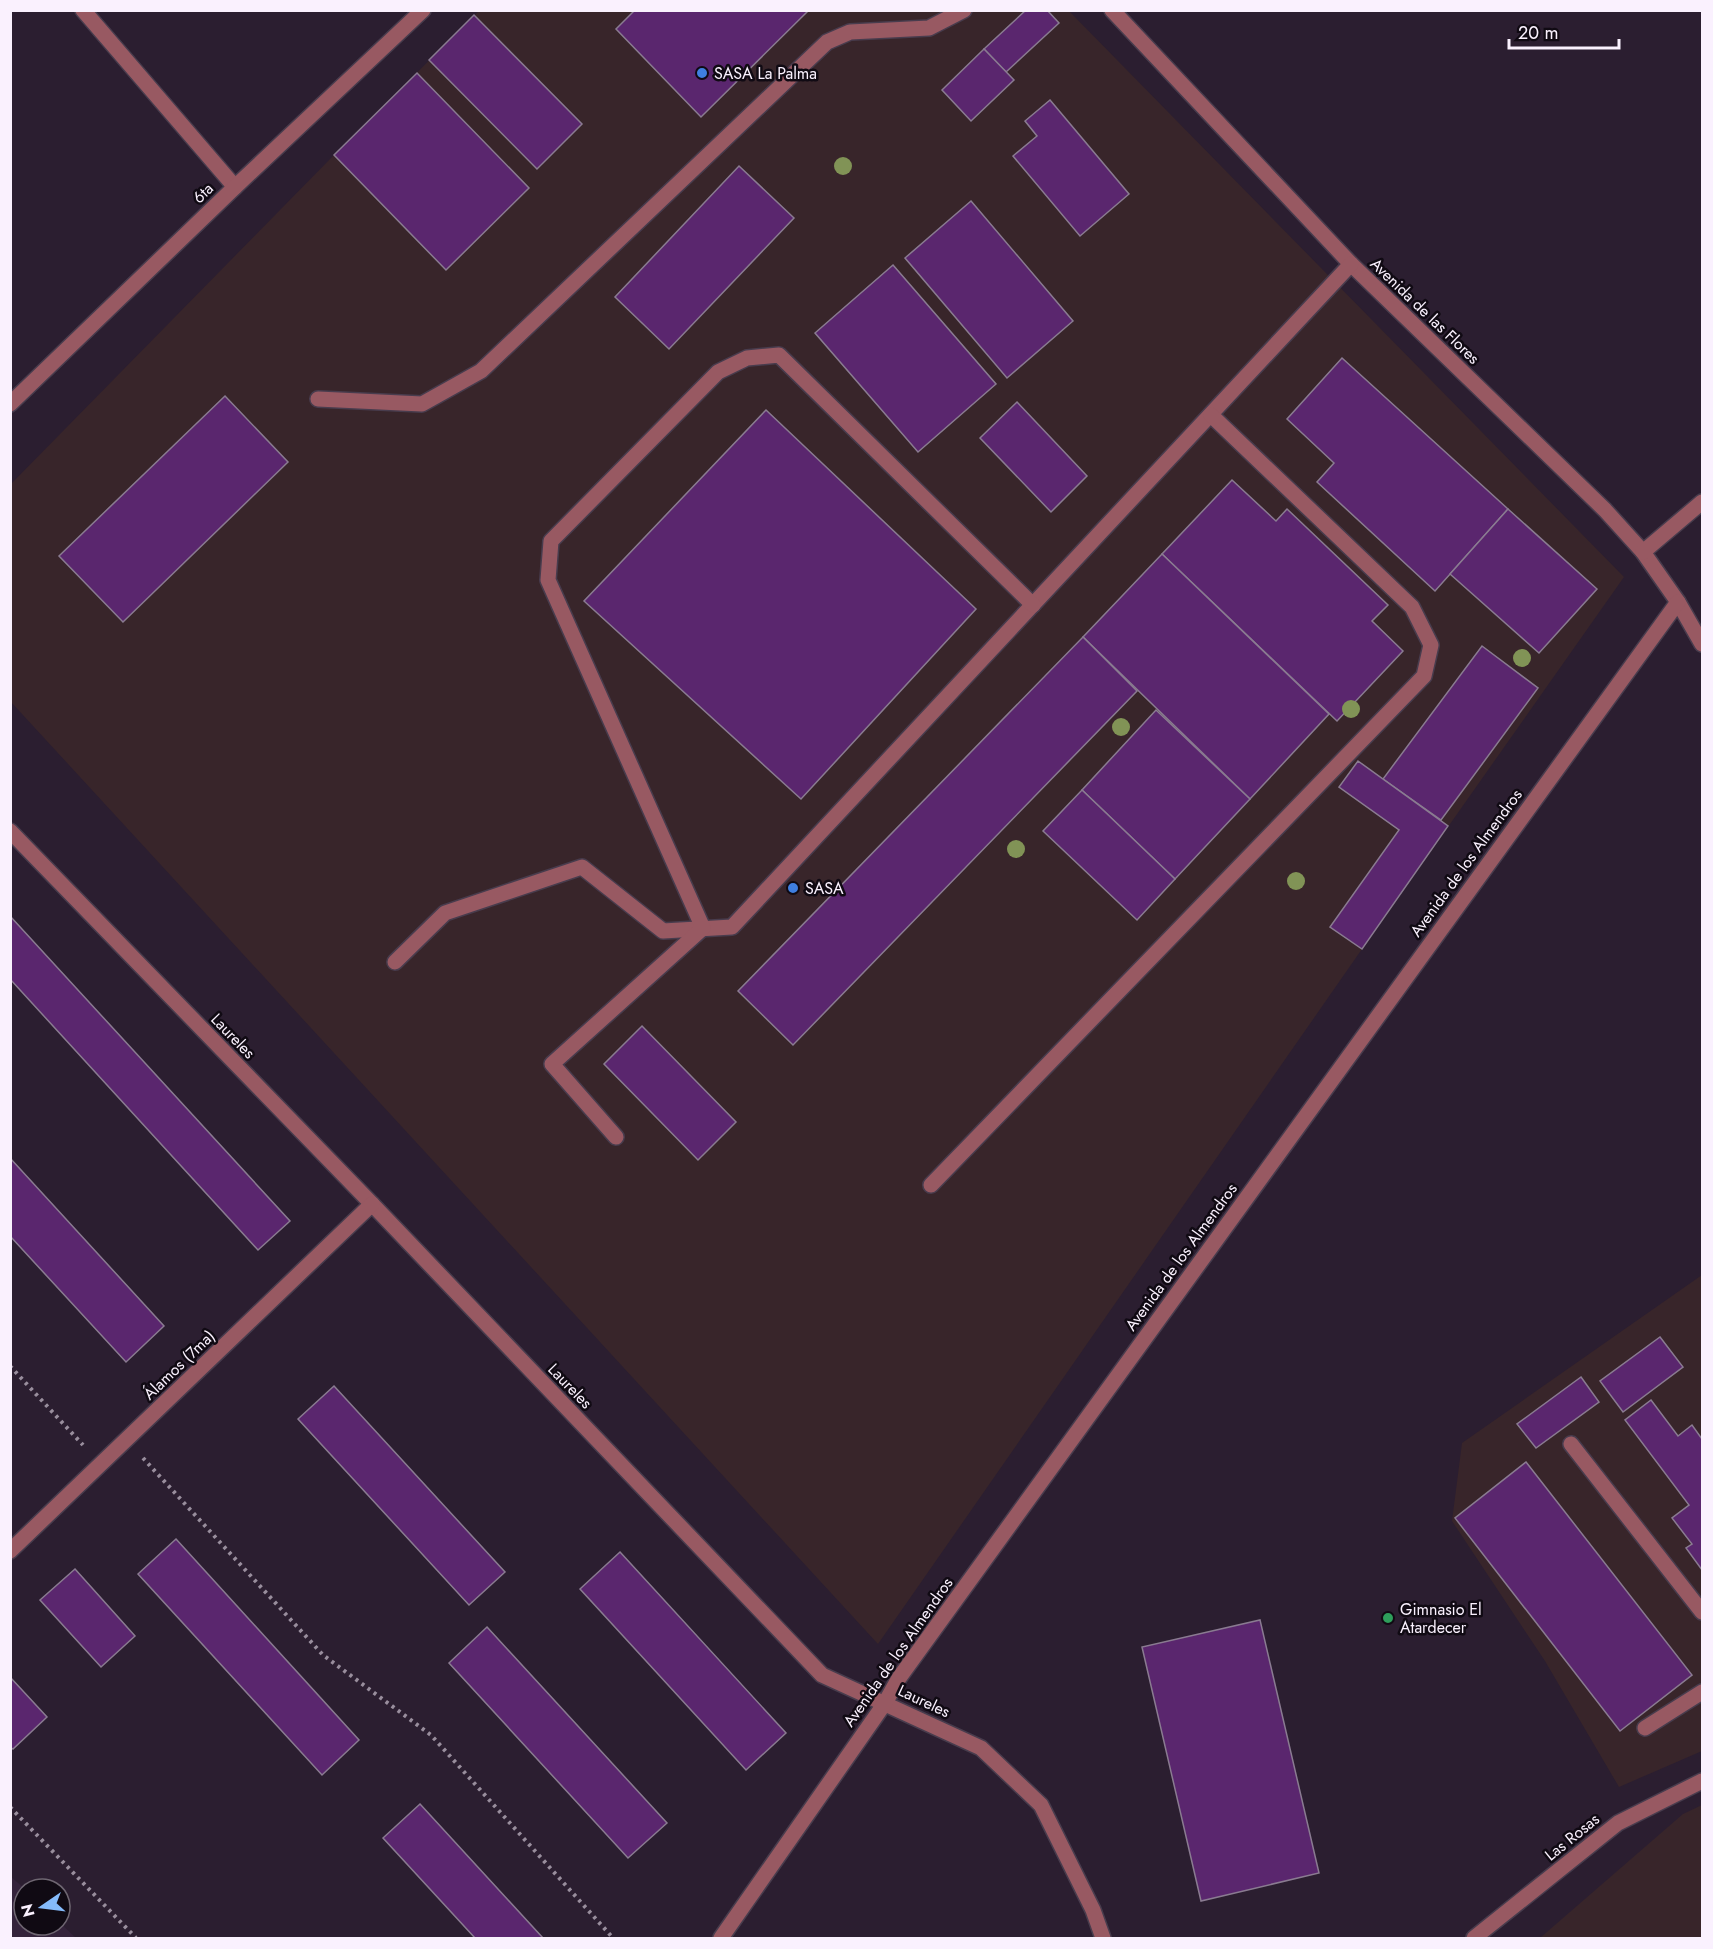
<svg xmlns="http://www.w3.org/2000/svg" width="1713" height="1949" font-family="Jost,sans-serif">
  <rect width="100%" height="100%" fill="#2b1e30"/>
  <g fill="#38252a">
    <polygon points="479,11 1069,11 1624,577 1362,949 878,1644 11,702 11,484 334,155"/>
    <polygon points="1702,1275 1702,1751 1619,1787 1545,1661 1452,1521 1462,1443"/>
    <polygon points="1702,1805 1702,1938 1540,1938 1683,1814"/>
  </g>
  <polygon fill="#34233b" points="10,1876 25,1889 24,1925 60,1925 60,1923 76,1938 11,1938"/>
  <g fill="#5a266e" stroke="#8a7b91" stroke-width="1.5">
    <polygon points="635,10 809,10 701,117 616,29"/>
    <polygon points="1026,10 1047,10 1059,23 1006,72 984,49"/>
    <polygon points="474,15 582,124 537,169 429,60"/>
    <polygon points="984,49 1014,80 971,121 942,90"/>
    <polygon points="417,73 529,188 446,270 334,155"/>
    <polygon points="1050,100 1129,194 1080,236 1013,156 1037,136 1025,121"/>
    <polygon points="739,166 794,218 669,349 615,297"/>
    <polygon points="971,201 1073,321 1007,378 905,258"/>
    <polygon points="893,265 996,384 918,452 815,333"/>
    <polygon points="1342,358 1508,509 1435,591 1317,482 1334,463 1287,419"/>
    <polygon points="225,396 288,462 123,622 59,556"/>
    <polygon points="1017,402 1087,476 1051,512 980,438"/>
    <polygon points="766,410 976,609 801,799 584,601"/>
    <polygon points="1232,480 1276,521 1287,509 1388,605 1372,621 1403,651 1337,721 1162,554"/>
    <polygon points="1508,509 1597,589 1539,653 1450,574"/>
    <polygon points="1162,554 1329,714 1250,799 1083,637"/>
    <polygon points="1083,637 1137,691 793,1045 738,991"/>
    <polygon points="1482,646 1538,688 1441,820 1383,779"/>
    <polygon points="1156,710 1250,799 1175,879 1082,790"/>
    <polygon points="1358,761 1448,826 1362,949 1330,927 1399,830 1339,787"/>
    <polygon points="1082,790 1175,879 1137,920 1043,831"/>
    <polygon points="10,916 290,1221 258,1250 10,979"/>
    <polygon points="642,1026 736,1122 698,1160 604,1064"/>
    <polygon points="10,1158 164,1326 126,1362 10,1236"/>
    <polygon points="1660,1337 1683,1367 1623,1412 1600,1381"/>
    <polygon points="1581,1377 1599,1402 1536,1448 1517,1424"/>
    <polygon points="334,1386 505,1572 469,1605 298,1419"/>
    <polygon points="1651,1400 1678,1436 1692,1425 1702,1439 1702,1570 1686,1548 1692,1544 1672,1518 1689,1505 1625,1420"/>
    <polygon points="1526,1462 1692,1675 1620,1731 1455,1518"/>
    <polygon points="176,1539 359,1740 322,1775 138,1574"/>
    <polygon points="620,1552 786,1733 746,1770 580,1589"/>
    <polygon points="75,1569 135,1636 101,1667 40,1600"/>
    <polygon points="1260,1620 1319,1873 1201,1901 1142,1647"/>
    <polygon points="487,1627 667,1823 628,1858 449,1663"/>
    <polygon points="10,1677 47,1717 13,1749 10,1747"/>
    <polygon points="420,1804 543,1938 475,1938 383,1838"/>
  </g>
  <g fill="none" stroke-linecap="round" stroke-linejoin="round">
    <defs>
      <g id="minor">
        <polyline points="83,10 235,187"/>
        <polyline points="1112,10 1351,264 1605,510 1643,552 1678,602 1702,644"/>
        <polyline points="318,399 422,404 481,371 827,42 850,32 929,28 964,10"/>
        <polyline points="10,404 235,187 423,10"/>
        <polyline points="1643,552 1702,502"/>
        <polyline points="10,831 372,1204 822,1675 981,1748 1041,1805 1093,1910 1103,1938"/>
        <polyline points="395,962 445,913 582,867 663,931 732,927 1351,264"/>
        <polyline points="616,1137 552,1064 703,928 548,580 551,541 718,372 747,358 779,355 1033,605"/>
        <polyline points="931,1185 1424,676 1431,645 1412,607 1211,415"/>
        <polyline points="1571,1444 1702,1612"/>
        <polyline points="10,1551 372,1204"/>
        <polyline points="1645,1728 1702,1692"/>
        <polyline points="721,1938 885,1703 899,1678 1678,602"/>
        <polyline points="1474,1938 1618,1823 1702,1781"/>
      </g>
    </defs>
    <use href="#minor" stroke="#483c4d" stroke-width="18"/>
    <g stroke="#998e9d" stroke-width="4" stroke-dasharray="3 4.5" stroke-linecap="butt">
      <polyline points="10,1366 83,1445"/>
      <polyline points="143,1458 323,1655 431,1735 613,1938"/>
      <polyline points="10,1807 136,1938"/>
    </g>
    <use href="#minor" stroke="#985962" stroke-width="15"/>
  </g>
  <g fill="#819356">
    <circle cx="843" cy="166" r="9"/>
    <circle cx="1522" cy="658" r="9"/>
    <circle cx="1351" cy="709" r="9"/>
    <circle cx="1121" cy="727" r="9"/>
    <circle cx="1016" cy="849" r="9"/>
    <circle cx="1296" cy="881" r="9"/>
  </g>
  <g fill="#3f7fe0" stroke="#100a13" stroke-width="2">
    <circle cx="702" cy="73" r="6"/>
    <circle cx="793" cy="888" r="6"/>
  </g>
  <circle fill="#2e9e5b" stroke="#100a13" stroke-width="2" cx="1388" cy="1618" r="6"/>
  <g text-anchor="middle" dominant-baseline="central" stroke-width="5" stroke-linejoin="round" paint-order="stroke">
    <g font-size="16" fill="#faf1fe" stroke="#100a13" text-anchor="start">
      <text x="714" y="73">SASA La Palma</text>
      <text x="805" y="888">SASA</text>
      <text x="1400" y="1609">Gimnasio El<tspan x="1400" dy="18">Atardecer</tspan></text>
    </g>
    <g font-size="16" fill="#faf1fe" stroke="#100a13">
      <text transform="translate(203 193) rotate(-44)">6ta</text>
      <text transform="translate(1425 311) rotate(44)">Avenida de las Flores</text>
      <text transform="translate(1466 863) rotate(-54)">Avenida de los Almendros</text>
      <text transform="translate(233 1036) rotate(46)">Laureles</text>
      <text transform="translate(1181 1257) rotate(-54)">Avenida de los Almendros</text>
      <text transform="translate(179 1365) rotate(-44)">Álamos (7ma)</text>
      <text transform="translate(570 1386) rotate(46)">Laureles</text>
      <text transform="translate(898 1652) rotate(-55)">Avenida de los Almendros</text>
      <text transform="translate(924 1701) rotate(25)">Laureles</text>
      <text transform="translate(1572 1837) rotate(-39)">Las Rosas</text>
    </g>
  </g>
  <rect width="1713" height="1949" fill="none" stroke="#faf1fe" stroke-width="24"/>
  <g transform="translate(42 1907) rotate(256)"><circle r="28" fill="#100a13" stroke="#6e6671" stroke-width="1.5"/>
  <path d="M0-4.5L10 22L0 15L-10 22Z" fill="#85bbfb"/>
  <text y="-9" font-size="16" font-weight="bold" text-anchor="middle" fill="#faf1fe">N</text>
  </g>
  <path d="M1509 39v9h110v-9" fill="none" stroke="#faf1fe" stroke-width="3"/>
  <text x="1518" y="39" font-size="18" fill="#faf1fe" stroke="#100a13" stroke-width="4.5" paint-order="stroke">20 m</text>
</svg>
